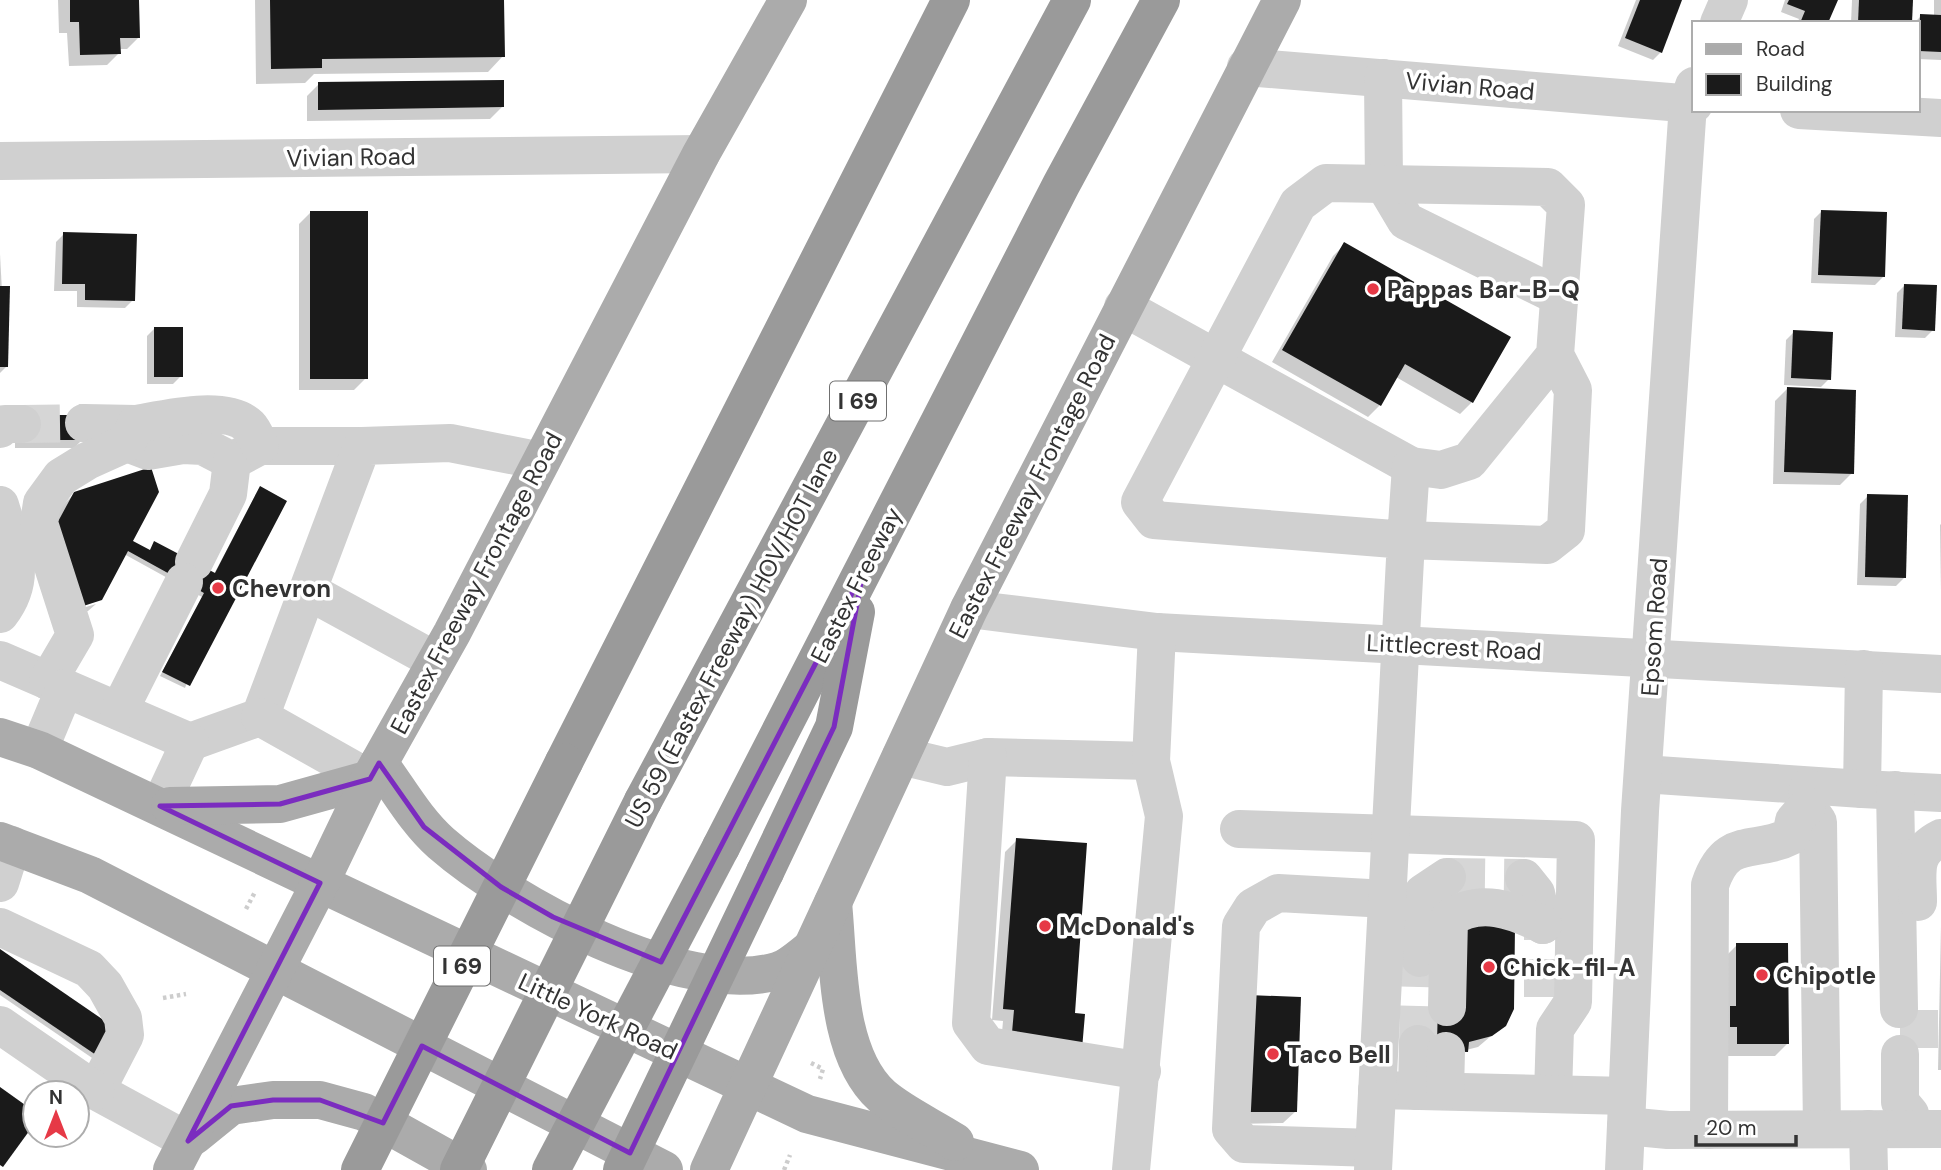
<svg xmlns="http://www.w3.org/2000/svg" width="1941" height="1170" font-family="'DM Sans',sans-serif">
  <rect width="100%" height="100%" fill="#fff"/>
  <g fill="#0003">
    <polygon points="58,0 138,0 139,37 127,49 119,49 119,53 107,65 69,66 67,33 59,33"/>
    <polygon points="255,0 503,0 503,56 488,72 314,74 305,83 256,84"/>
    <polygon points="1636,0 1680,0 1661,52 1653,60 1618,46"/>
    <polygon points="1785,0 1836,0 1826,23 1797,23 1799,19 1781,12"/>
    <polygon points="1852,0 1911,0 1910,23 1851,23"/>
    <polygon points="1934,0 1941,0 1941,60 1918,59 1918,23 1914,23 1921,16 1934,16"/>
    <polygon points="319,84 502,107 490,119 307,121 307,96"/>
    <polygon points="1822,211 1883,277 1875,285 1811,283 1814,219"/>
    <polygon points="311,212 366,378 354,390 299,390 299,224"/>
    <polygon points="64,234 133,300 125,308 77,307 77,291 54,291 56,242"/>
    <polygon points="1345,244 1472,402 1460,414 1396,377 1380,405 1368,417 1272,362 1333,256"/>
    <polygon points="0,254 6,367 0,373"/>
    <polygon points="1905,285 1933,330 1925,338 1895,337 1897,293"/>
    <polygon points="155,328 181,376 173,384 147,384 147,336"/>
    <polygon points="1794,332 1829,379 1821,387 1784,385 1786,340"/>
    <polygon points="1787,389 1852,473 1840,485 1773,484 1775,401"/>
    <polygon points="15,425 82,440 74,448 15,448"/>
    <polygon points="257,492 185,688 160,676 202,597 124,554 101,599 72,611 96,604 88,611 68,618 43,542 62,506 74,494 127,548 149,551 155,544 214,574"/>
    <polygon points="1868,496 1904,578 1896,586 1857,585 1860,504"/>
    <polygon points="1941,524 1941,592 1940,525"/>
    <polygon points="1017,840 1073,1015 1000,1055 1003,1021 992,1020 1005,852"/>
    <polygon points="1941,926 1941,1070 1938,1070"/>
    <polygon points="1737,945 1787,1044 1775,1056 1725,1056 1725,957"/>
    <polygon points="0,951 119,1032 98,1062 0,995"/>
    <polygon points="1237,1009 1296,1111 1283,1123 1233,1124"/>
    <polygon points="1437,1009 1504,1025 1478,1047 1466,1050 1454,1063 1421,1062 1424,1021"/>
  </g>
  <g fill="#1a1a1a">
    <polygon points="70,0 139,0 140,38 120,38 121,54 80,55 79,22 70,22"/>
    <polygon points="270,0 504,0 505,57 322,59 322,68 271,69"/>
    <polygon points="1640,0 1682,0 1662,53 1625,38"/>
    <polygon points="1789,0 1838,0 1828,23 1800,23 1805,11 1787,4"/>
    <polygon points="1859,0 1913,0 1912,23 1858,23"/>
    <polygon points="1920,14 1941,15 1941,52 1919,51"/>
    <polygon points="504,80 504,107 318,110 318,82"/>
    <polygon points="1821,210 1887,212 1885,277 1818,275"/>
    <rect x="310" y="211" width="58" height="168"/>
    <polygon points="63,232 137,234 135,301 85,300 85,284 62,284"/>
    <polygon points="1344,242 1511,337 1473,403 1405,364 1381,406 1282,350"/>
    <polygon points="1904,284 1937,285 1935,331 1902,329"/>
    <polygon points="0,286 10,286 8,367 0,367"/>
    <rect x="154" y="327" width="29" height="50"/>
    <polygon points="1793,330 1833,332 1831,380 1791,378"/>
    <polygon points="1787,387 1856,390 1854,474 1784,472"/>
    <rect x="22" y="415" width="62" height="25"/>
    <polygon points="151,467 159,492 133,541 150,550 154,541 215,573 260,486 287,501 190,686 162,672 204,593 128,551 102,600 80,607 54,529 74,492"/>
    <polygon points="1867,494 1908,495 1906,578 1865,577"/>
    <polygon points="1016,838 1087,843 1075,1013 1085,1014 1082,1049 1011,1044 1014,1010 1003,1009"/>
    <polygon points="1466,923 1515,926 1514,1009 1506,1026 1492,1036 1469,1042 1468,1052 1432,1051 1436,1007"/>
    <polygon points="1736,943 1788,943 1789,1044 1737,1044 1737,1027 1730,1027 1730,1006 1736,1006"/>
    <polygon points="0,949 121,1032 102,1059 0,990"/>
    <polygon points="1248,995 1301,997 1297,1112 1244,1112"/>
    <polygon points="0,1087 35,1112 35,1123 3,1167 0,1165"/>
  </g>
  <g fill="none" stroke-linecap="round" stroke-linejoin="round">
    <g stroke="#d6d6d6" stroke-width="38" stroke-dasharray="38 19" stroke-linecap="butt">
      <polyline points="22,424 84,423"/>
      <polyline points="1447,877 1524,878"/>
      <polyline points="1543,997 1543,925"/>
      <polyline points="1919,1010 1919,1054"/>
      <polyline points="1418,1044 1420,958"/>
    </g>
    <g stroke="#cdcdcd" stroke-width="4.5" stroke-dasharray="3.5 3.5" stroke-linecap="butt">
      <polyline points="246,909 255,892"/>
      <polyline points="163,998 186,994"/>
      <polyline points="811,1063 823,1069 820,1079"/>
      <polyline points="784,1170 790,1155"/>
    </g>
    <g stroke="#d0d0d0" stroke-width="38">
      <polyline points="1719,23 1729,0"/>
      <polyline points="1246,67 1694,104"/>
      <polyline points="1383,78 1384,184 1406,221 1560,297"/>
      <polyline points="1799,110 1941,118"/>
      <polyline points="0,161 701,154"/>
      <polyline points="1123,307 1411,466"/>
      <polyline points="84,423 136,424"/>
      <polyline points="0,429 5,424 22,424"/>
      <polyline points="127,443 148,451 183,445 203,446 232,461 260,446 362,446"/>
      <path d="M0,505C12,546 29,576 0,614"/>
      <polyline points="194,562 228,494 232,461"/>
      <polyline points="308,591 436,661"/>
      <polyline points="969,609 1157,632 1941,674"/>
      <polyline points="0,660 190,742 260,717 362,446 450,443 541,461"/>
      <polyline points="1864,669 1862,789 1941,793"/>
      <path d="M48,681L75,635L39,523L42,503L61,477L87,461L127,443L136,424C165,419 226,404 249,426C254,431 257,440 260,446"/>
      <polyline points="119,711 184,582"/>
      <polyline points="260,717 370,779"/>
      <polyline points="39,750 65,688"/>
      <polyline points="901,756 947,767 988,757 1151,761"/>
      <polyline points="988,757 971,1023 988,1046 1142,1071"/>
      <polyline points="1643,774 1862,789"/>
      <polyline points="1808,788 1807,806 1818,822 1822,1129"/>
      <polyline points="1895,790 1899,1009"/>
      <polyline points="160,806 190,742"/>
      <polyline points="1239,829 1576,840 1573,1002 1555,1029 1553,1094"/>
      <polyline points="1524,878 1536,893 1543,925"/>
      <polyline points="0,883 12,845"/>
      <path d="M1918,902C1918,872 1911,853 1941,838"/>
      <polyline points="0,927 89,969 105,986 123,1018 125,1035 96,1091 188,1141"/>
      <polyline points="1420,958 1423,893 1447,877"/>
      <path d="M1447,1007L1449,919C1479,897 1514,910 1543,925"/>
      <polyline points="0,1025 96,1091"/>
      <polyline points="1900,1054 1900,1102 1910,1114 1911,1129"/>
      <polyline points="1377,1090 1627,1096"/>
      <polyline points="1417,1091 1418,1044"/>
      <polyline points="1445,1091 1446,1051"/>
      <polyline points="1626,1126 1668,1130 1941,1129"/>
      <polyline points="1868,1129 1869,1170"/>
      <path d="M1709,1130L1710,885C1727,834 1754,855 1791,836L1794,821L1807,806"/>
      <polyline points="1374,1148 1244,1144 1231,1129 1241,926 1253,907 1278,893 1387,899"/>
      <polyline points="1131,1170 1164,816 1151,761 1157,632"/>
      <polyline points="1373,1170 1406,540 1411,466 1441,470 1469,461 1555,355 1566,205 1548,187 1326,183 1298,204 1140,502 1154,520 1406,540 1547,545 1566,530 1573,390 1555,355"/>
      <polyline points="1624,1170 1640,811 1688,104 1694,86"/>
    </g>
    <g stroke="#ababab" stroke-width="38">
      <polyline points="0,737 39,750 807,1114 1020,1170"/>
      <path d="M379,763C399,790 416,821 441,843C511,904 683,998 777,971C789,968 802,955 812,948"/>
      <polyline points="170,806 280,804 370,779"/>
      <polyline points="0,841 90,875 664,1170"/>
      <path d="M833,903C839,961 835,1054 882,1096C903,1114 932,1127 955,1142"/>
      <polyline points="194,1136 231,1106 273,1100 320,1100 364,1112 468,1170"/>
      <polyline points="172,1170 320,883 370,779 452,633 701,154 788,0"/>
      <polyline points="709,1170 969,609 1282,0"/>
    </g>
    <g stroke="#9a9a9a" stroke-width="38">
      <polyline points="564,762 951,0"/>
      <polyline points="643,801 1072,0"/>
      <polyline points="721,847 1061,185 1161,0"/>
      <polyline points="765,872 834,727 856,612"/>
    </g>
    <g stroke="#9a9a9a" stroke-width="38">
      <polyline points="360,1170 564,762"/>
      <polyline points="459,1170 643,801"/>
      <polyline points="551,1170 721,847"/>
      <polyline points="622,1170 765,872"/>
    </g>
  </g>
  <path fill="none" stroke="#7b2cbf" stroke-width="5" stroke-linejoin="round" d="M863,572L834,727L630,1153L422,1046L383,1123L320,1100H273L231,1106L188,1141L320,883L160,806L280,804L370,779L379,763L424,827L501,887L553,917L661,962Z"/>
  <g fill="#e63946" stroke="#fff" stroke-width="2.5">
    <circle cx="1373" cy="289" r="7"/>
    <circle cx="218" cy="588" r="7"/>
    <circle cx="1045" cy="926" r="7"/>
    <circle cx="1489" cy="967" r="7"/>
    <circle cx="1762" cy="975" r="7"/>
    <circle cx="1273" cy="1054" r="7"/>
  </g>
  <g text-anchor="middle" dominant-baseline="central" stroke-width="7" stroke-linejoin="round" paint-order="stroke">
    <g fill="#fff" stroke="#707070" stroke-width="2">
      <rect x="830" y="381.5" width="56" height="39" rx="5"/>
      <rect x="434" y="946.5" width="56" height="39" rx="5"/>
    </g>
    <g font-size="23" font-weight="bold" fill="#333">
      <text x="858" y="401">I 69</text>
      <text x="462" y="966">I 69</text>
    </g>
    <g font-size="24" fill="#333" stroke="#fff">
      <text transform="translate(1470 86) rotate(5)">Vivian Road</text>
      <text transform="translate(351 157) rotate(-1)">Vivian Road</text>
      <text transform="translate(1032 486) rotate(-63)">Eastex Freeway Frontage Road</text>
      <text transform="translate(476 583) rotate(-62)">Eastex Freeway Frontage Road</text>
      <text transform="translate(856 585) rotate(-63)">Eastex Freeway</text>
      <text transform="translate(1654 627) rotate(-86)">Epsom Road</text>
      <text transform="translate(731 638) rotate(-62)">US 59 (Eastex Freeway) HOV/HOT lane</text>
      <text transform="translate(1454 647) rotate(3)">Littlecrest Road</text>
      <text transform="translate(598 1016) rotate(25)">Little York Road</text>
    </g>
    <g font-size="24" font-weight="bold" fill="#333" stroke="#fff" text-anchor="start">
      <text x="1387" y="289">Pappas Bar-B-Q</text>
      <text x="232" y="588">Chevron</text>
      <text x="1059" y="926">McDonald's</text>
      <text x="1503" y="967">Chick-fil-A</text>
      <text x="1776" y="975">Chipotle</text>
      <text x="1287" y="1054">Taco Bell</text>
    </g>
  </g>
  <rect x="1692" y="21" width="228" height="91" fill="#ffffff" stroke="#adadad" stroke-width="2"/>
  <rect x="1706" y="44" width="35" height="10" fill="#ababab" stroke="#adadad" stroke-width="2"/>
  <text x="1756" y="56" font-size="21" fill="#333333">Road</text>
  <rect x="1706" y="74" width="35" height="21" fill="#1a1a1a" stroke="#adadad" stroke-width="2"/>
  <text x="1756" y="91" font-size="21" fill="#333333">Building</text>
  <g transform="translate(56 1114)"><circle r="33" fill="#ffffff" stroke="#adadad" stroke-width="2"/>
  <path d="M0-5L12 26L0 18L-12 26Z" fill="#e63946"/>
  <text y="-10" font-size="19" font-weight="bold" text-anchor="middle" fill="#333333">N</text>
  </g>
  <path d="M1696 1135v10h100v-10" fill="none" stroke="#333333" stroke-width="3.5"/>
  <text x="1706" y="1135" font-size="21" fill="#333333" stroke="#ffffff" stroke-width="5" paint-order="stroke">20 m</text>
</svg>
